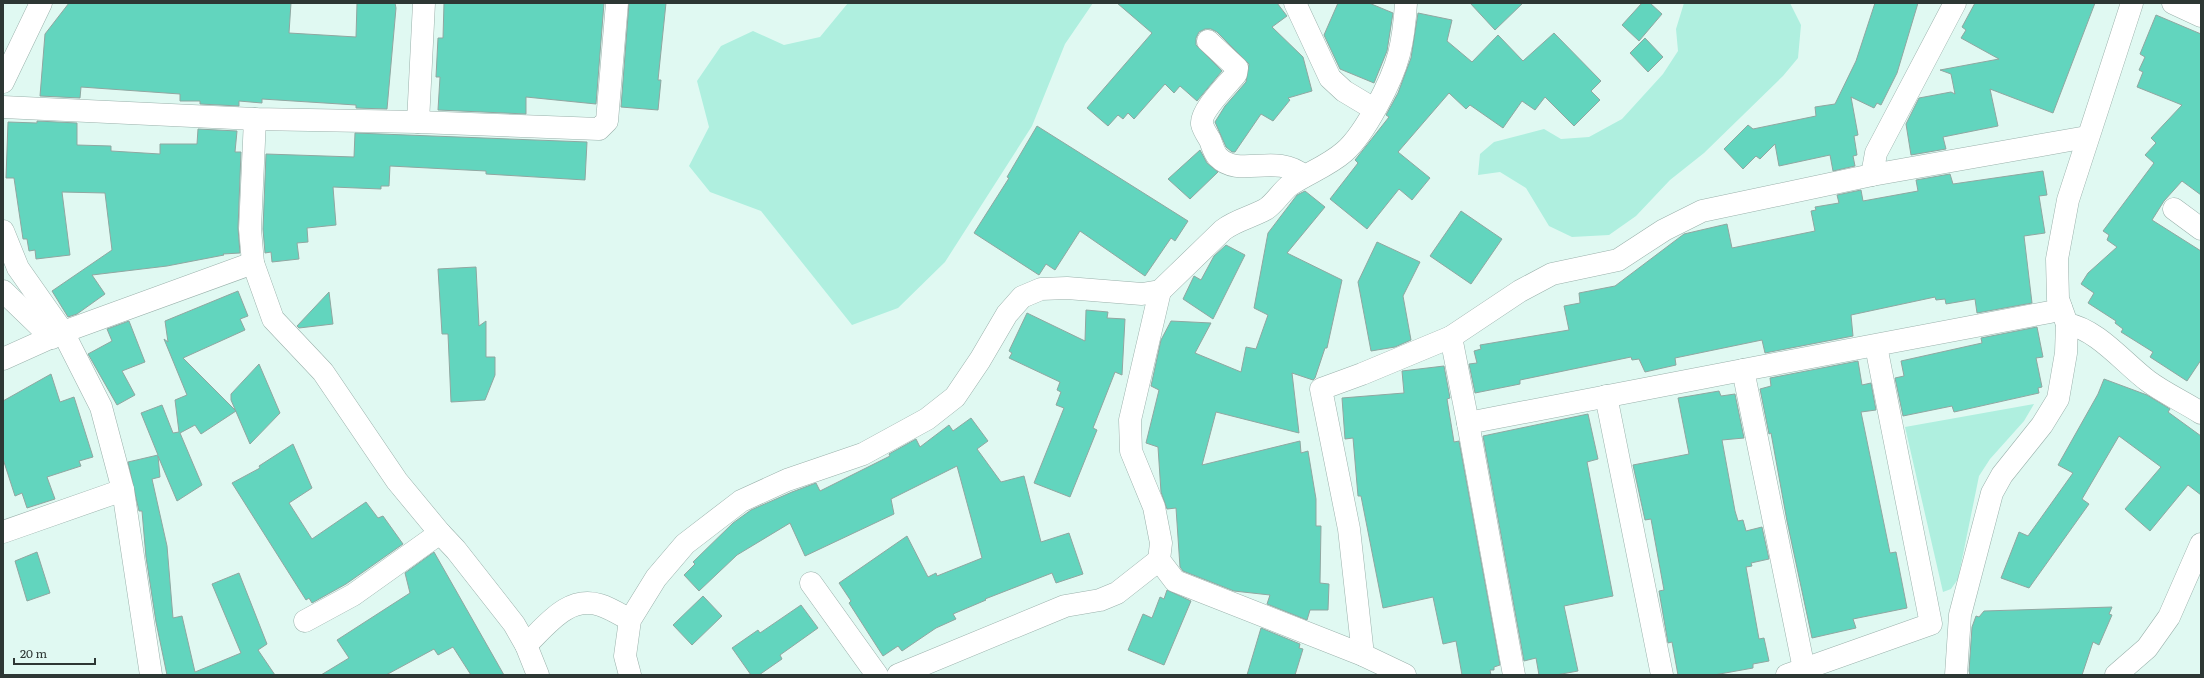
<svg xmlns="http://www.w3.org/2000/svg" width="2204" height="678" font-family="Literata,serif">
  <rect width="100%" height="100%" fill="#e0f9f2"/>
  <g fill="#afefdf">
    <polygon points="848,3 1093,3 1065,44 1032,126 945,262 898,308 852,325 761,211 710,192 689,166 709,127 697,81 721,46 753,31 784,45 820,37"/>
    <polygon points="1684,3 1790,3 1801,25 1798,58 1783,76 1704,153 1670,180 1636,216 1609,235 1572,237 1549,226 1526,188 1500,172 1478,175 1480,154 1494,142 1544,129 1561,139 1589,137 1622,119 1663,74 1678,51 1676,29"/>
    <polygon points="2034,404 2024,421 1990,459 1979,476 1958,579 1951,589 1943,592 1905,427"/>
  </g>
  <g fill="#62d5be" stroke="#90a7a1">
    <polygon points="69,3 291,3 289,33 356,37 357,3 395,3 396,8 387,109 356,108 356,105 262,99 262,103 239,101 239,106 200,104 200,101 180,101 180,94 81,87 80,98 40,96 45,34"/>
    <polygon points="444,3 604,3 596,104 526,97 526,114 438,110 440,77 436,77 438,38 443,38"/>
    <polygon points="629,3 666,3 658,80 661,80 658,110 621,107"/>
    <polygon points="1117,3 1277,3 1287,16 1272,27 1303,57 1312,91 1288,98 1290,100 1273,121 1261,114 1235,152 1232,152 1226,147 1215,122 1225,106 1246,82 1249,64 1217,32 1211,29 1205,29 1199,32 1196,38 1196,45 1222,71 1197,101 1180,86 1174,93 1165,84 1134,119 1128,113 1123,119 1118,115 1108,126 1087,108 1152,33"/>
    <polygon points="1338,3 1369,3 1393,13 1387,51 1374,83 1340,69 1324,35"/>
    <polygon points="1470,3 1523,3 1495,30"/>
    <polygon points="1642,3 1650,3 1662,14 1639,41 1622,25"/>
    <polygon points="1875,3 1918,3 1897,73 1881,105 1877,103 1874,108 1851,97 1858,135 1854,136 1857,155 1853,156 1855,166 1833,171 1830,155 1779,166 1775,144 1760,159 1756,156 1743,169 1724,149 1748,125 1753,129 1816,116 1815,107 1835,104 1856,61"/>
    <polygon points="1975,3 2095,3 2053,113 1990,89 1998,126 1943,137 1946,149 1911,155 1906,124 1919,98 1951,92 1955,94 1951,74 1940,70 1999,59 1961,38 1966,30 1962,27"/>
    <polygon points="1418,13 1452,20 1447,41 1472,62 1498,35 1523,61 1554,33 1601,81 1591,91 1600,100 1574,126 1545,97 1535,110 1522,101 1503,128 1470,105 1466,109 1449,93 1398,152 1430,178 1412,200 1399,189 1367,229 1330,199 1358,163 1355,160 1389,117 1386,115 1398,93 1411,58"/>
    <polygon points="2156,15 2201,34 2201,195 2182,181 2164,201 2152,220 2201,251 2201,360 2187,381 2150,357 2153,352 2121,332 2123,329 2115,323 2116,321 2088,303 2094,293 2081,284 2088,273 2117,247 2107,240 2109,235 2103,231 2154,163 2145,155 2156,143 2151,138 2182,105 2137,87 2143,72 2139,70 2145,57 2140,54"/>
    <polygon points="1645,38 1663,57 1648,72 1630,53"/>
    <polygon points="37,121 77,123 77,145 111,146 111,151 160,154 160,144 197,144 198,129 237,131 235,152 241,152 238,228 240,253 223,254 224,255 167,266 92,275 105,294 77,314 68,317 52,291 112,250 105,193 62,192 70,255 36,259 35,250 29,251 27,239 23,239 14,178 6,178 8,122 37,123"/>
    <polygon points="1037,126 1188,221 1175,241 1171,238 1145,276 1080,231 1055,270 1046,264 1039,275 974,233 1009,178 1007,177"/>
    <polygon points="355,133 587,142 585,180 486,174 486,171 390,166 389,186 381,186 381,189 333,187 336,225 307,228 308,242 297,243 299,259 272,262 271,252 265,253 263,229 266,154 354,157"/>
    <polygon points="1200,150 1207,163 1218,172 1190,199 1168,179"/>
    <polygon points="2043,171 2047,195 2039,196 2045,233 2024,236 2032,303 1977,313 1975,299 1946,304 1945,299 1936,300 1935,297 1851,315 1853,336 1765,353 1762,340 1675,358 1676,365 1645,372 1639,359 1632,360 1631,357 1520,380 1520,384 1475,393 1469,364 1477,363 1474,351 1481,349 1480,345 1569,330 1564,306 1580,303 1579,293 1615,286 1684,234 1727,224 1732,248 1815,231 1811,211 1816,210 1815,207 1839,203 1837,195 1861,190 1863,201 1918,191 1916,180 1950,174 1953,184"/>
    <polygon points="1305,191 1325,207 1287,253 1342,280 1327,348 1325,348 1315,378 1313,380 1292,373 1299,433 1216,412 1202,465 1300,441 1301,453 1308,451 1316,499 1316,526 1321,526 1320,583 1329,584 1328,610 1310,610 1307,620 1267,604 1270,595 1234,591 1183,571 1180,567 1176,508 1167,509 1161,492 1158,447 1146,443 1159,390 1151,386 1161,340 1171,321 1211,323 1195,353 1241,372 1246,347 1256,349 1268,315 1254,308 1268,233 1297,195"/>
    <polygon points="1461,211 1502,239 1471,284 1430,256"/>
    <polygon points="1377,242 1420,262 1403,296 1411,340 1395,347 1371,351 1358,282"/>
    <polygon points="1226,245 1245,255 1213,319 1183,299 1194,276 1201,280 1214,256"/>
    <polygon points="476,267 479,326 486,321 486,357 495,357 495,375 485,400 451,402 448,334 442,334 438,269"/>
    <polygon points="238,291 248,316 240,319 245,330 183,358 236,411 201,434 195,425 180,433 202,485 177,501 158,456 160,477 152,479 167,546 173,618 182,616 195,672 241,653 212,584 239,573 267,644 258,650 275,675 167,675 156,622 146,557 142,511 139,511 128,462 158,455 141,413 162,405 173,433 179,432 175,400 187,395 164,339 168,342 165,321"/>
    <polygon points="329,292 333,324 299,328 297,326"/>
    <polygon points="1086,310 1108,312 1107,318 1125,319 1122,375 1115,372 1093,428 1097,430 1070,497 1034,483 1064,408 1056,405 1061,392 1057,390 1060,382 1009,358 1012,353 1009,351 1027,313 1085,341"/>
    <polygon points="129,321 145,362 122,371 135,395 117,405 88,354 112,341 107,329"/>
    <polygon points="2037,327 2043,357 2036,358 2042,387 2038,388 2039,393 1954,412 1952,406 1903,416 1895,378 1904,376 1901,361 1982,343 1981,338"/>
    <polygon points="1858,361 1862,385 1871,383 1876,410 1861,412 1890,553 1896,552 1907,608 1853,619 1856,628 1812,638 1787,521 1771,433 1769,434 1760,389 1771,386 1770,378"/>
    <polygon points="259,364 280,413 250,444 231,400 231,394"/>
    <polygon points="1444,366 1450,398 1447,399 1454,442 1459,441 1500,665 1494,667 1494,670 1490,670 1491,675 1462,675 1456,641 1443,644 1433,597 1383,608 1361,496 1358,496 1353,438 1345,439 1342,398 1404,393 1402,371"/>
    <polygon points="51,374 60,402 74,397 93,457 79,461 81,466 47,477 55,499 27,508 22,493 15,496 3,459 3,401"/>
    <polygon points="2104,379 2147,395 2170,409 2168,412 2201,436 2201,495 2188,485 2150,531 2125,509 2161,467 2119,436 2082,499 2089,504 2029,588 2001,578 2019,532 2028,536 2073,473 2058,465 2098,394"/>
    <polygon points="1719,391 1721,396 1735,394 1744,438 1722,440 1735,511 1738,521 1743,520 1746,531 1762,527 1769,559 1751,563 1752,566 1746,567 1759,639 1764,638 1769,661 1753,664 1753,668 1714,675 1678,675 1672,642 1668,643 1659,591 1664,590 1651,519 1645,520 1633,465 1689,454 1678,398"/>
    <polygon points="1588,414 1598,459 1587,462 1613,596 1564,606 1578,671 1556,675 1539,675 1536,658 1524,661 1483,436"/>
    <polygon points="971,418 988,441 977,449 1001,482 1024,476 1041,542 1069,533 1083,574 1056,583 1052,573 985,599 986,600 953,614 956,619 936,628 902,651 898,646 883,656 849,603 851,601 839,583 907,536 928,577 936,573 937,576 982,558 957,466 891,499 894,514 805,556 790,523 737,555 699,591 684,575 695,564 693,562 733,523 751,510 792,492 816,483 820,491 890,456 889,454 916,439 920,447 949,425 953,431"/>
    <polygon points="293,444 312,488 289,503 312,539 366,502 378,518 383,516 403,544 346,584 312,603 309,598 306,600 232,483 260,468 259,466"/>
    <polygon points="37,552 50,593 27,601 15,561"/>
    <polygon points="434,552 504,675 471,675 453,647 438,655 434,649 386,675 321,675 349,658 337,640 410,593 405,573"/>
    <polygon points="1167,590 1191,601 1164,665 1128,650 1143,614 1152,618 1160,597 1164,599"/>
    <polygon points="703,596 722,616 692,645 673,625"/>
    <polygon points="801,605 818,628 780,655 782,659 759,675 751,675 732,648 758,630 760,633"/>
    <polygon points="2112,607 2109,614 2112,615 2099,645 2093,642 2082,675 1970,675 1969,671 1972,627 1976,616 1979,617 1984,611"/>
    <polygon points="1261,628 1300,644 1299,648 1303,649 1295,675 1247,675"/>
  </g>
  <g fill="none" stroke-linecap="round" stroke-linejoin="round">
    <defs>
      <g id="minor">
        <polyline points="1295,3 1330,78 1344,91 1374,109"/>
        <polyline points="1955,3 1876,153 1872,175 2087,137"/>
        <polyline points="2173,3 2201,16"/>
        <path d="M1208,41L1237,68L1236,74C1228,84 1200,111 1202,124C1203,129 1207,135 1210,140C1212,145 1214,153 1218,157C1239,179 1276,152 1304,176"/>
        <polyline points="3,82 41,3"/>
        <polyline points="3,107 255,119 418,122 599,129 607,121 617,3"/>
        <polyline points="255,119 250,229 253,263 273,319 323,372 397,481 440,533"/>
        <polyline points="418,122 424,3"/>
        <polyline points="2174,209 2201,229"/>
        <polyline points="3,231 18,268 63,332 101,407 123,490 151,675"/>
        <polyline points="3,291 52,338"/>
        <polyline points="1160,291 1130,420 1131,451 1154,507 1161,543 1159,560 1175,581 1363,655 1405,675"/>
        <path d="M2067,324C2097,329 2124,363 2148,381C2164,393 2184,402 2201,413"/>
        <polyline points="1451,337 1520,291 1552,274 1618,260 1664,230 1702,211 1872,175"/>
        <polyline points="3,359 63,332 253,263"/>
        <polyline points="1606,396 1662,675"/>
        <polyline points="3,532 123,490"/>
        <polyline points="811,583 877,675"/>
        <polyline points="305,621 353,595 440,533 456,550 514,624 526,645 538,675"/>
        <path d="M526,645C547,625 568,595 600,605C610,608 621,615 630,620"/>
        <polyline points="1363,655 1349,529 1321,389 1362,374 1451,337 1468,423"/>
        <polyline points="1804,669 1743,370 2050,312 2061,308"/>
        <path d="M630,675L625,656L630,620L656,578L685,544L741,501L787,480L863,454L927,419L955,397L980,360L1007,314L1022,297L1041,289L1067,288L1142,294L1160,291L1223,230C1236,220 1252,217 1266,209C1275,203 1281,192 1290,185C1308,173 1328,166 1344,152C1365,134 1392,81 1399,54C1403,38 1405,20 1406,3"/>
        <polyline points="898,675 1065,606 1100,600 1117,593 1159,560"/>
        <polyline points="1514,675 1468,423 1743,370"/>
        <polyline points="1787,675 1931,624 1876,346"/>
        <polyline points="1956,675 1960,615 1992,493 2002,475 2042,425 2058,399 2066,353 2067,324 2058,299 2057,259 2068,200 2132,3"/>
        <polyline points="2116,675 2147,648 2169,617 2201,544"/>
      </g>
    </defs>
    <use href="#minor" stroke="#9ab1ab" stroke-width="23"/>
    <use href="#minor" stroke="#fff" stroke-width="22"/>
  </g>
  <rect width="2204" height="678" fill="none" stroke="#2d3734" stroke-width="8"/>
  <path d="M14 658v6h81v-6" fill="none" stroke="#2d3734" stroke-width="2"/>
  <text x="20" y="658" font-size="12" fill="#2d3734" stroke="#e0f9f2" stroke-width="3" paint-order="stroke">20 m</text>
</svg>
